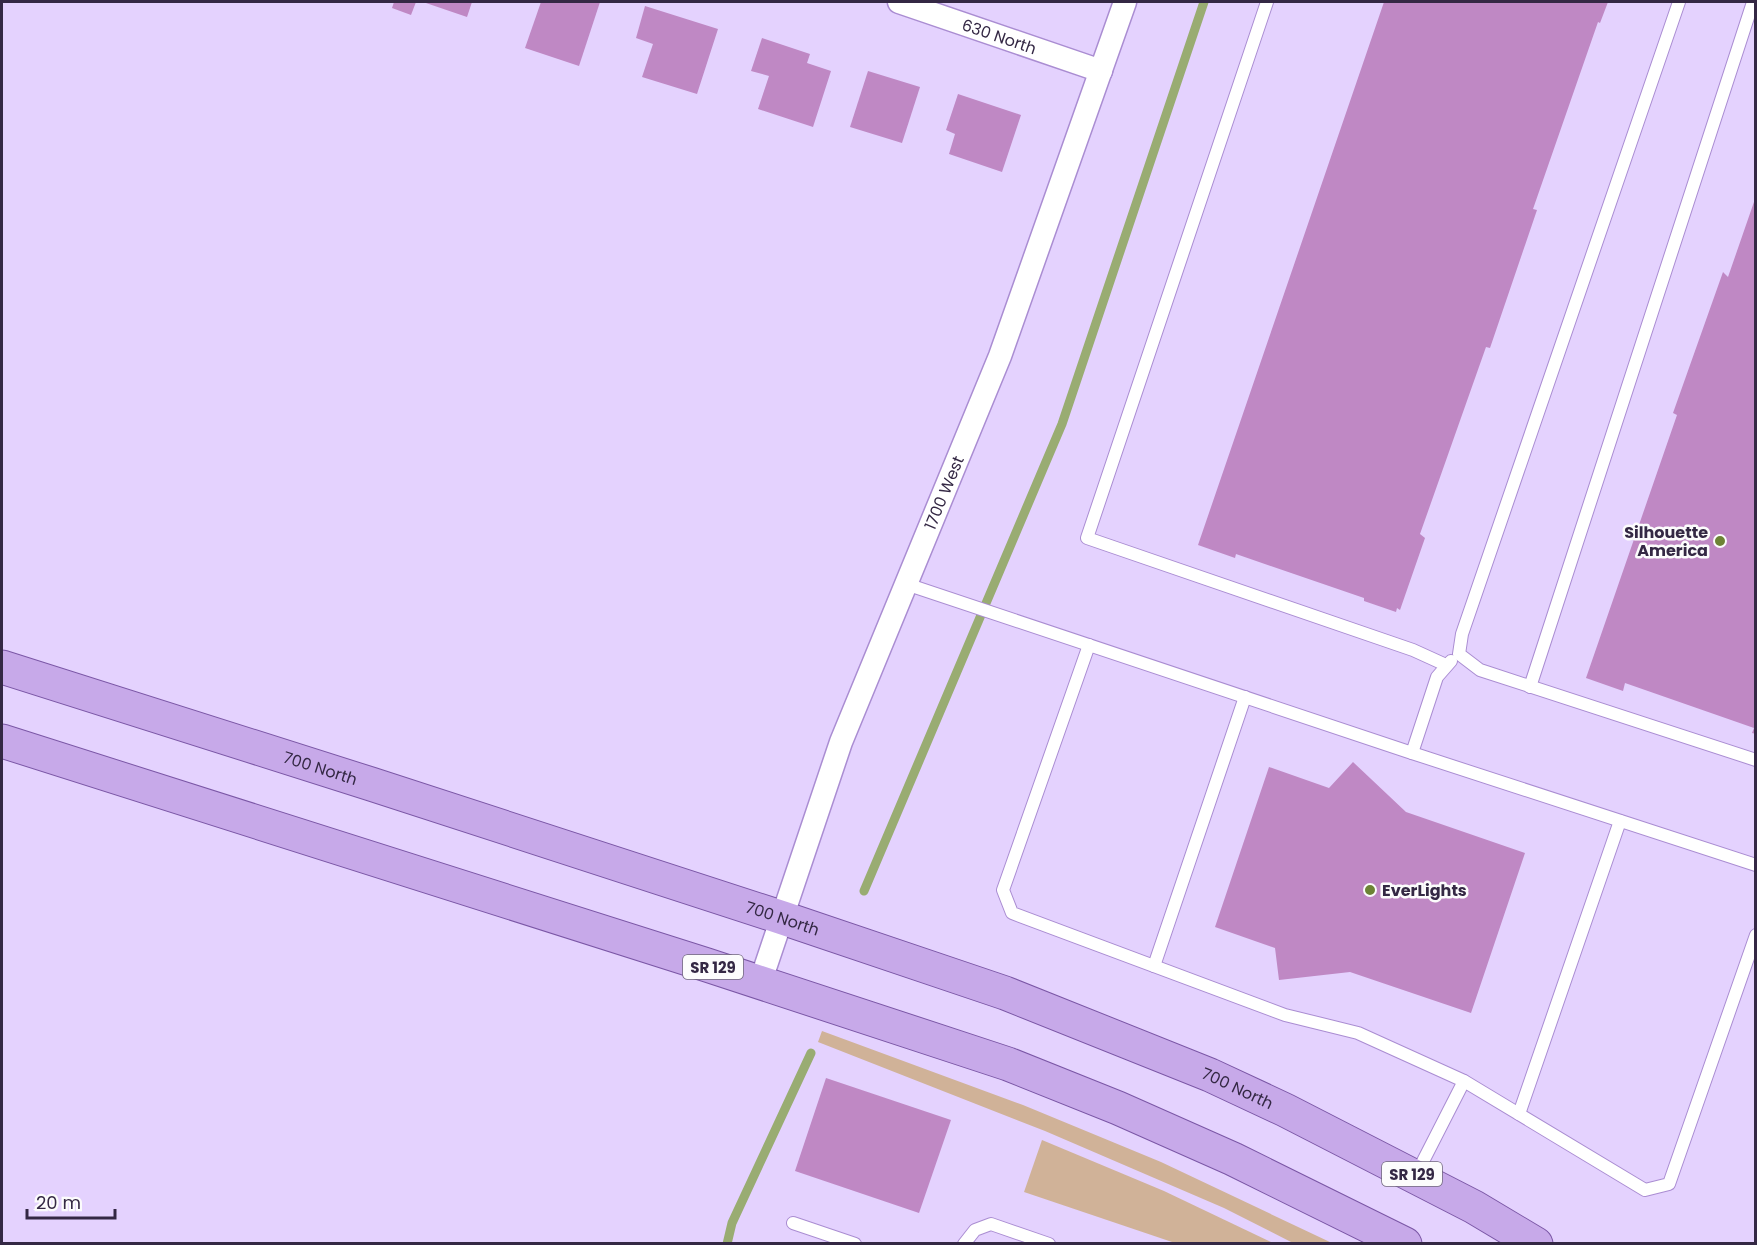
<svg xmlns="http://www.w3.org/2000/svg" width="1757" height="1245" font-family="Poppins,sans-serif">
  <rect width="100%" height="100%" fill="#e4d2fe"/>
  <g fill="#d0b298">
    <polygon points="822,1031 1023,1105 1161,1162 1332,1243 1293,1243 1224,1208 1045,1131 818,1042"/>
    <polygon points="1042,1140 1164,1191 1273,1243 1175,1243 1024,1192"/>
  </g>
  <g fill="none" stroke-linecap="round" stroke-linejoin="round">
    <g stroke="#99ac72" stroke-width="9">
      <polyline points="864,891 1062,424 1204,2"/>
      <polyline points="727,1244 732,1223 811,1053"/>
    </g>
  </g>
  <g fill="#bf88c4">
    <polygon points="394,2 416,2 411,15 392,8"/>
    <polygon points="423,2 472,2 467,17"/>
    <polygon points="541,2 600,2 579,66 525,48"/>
    <polygon points="1384,2 1608,2 1600,23 1598,22 1533,209 1537,210 1490,348 1486,347 1420,534 1425,538 1400,610 1397,608 1396,612 1364,601 1364,598 1236,554 1235,558 1198,545"/>
    <polygon points="645,6 718,29 697,94 642,77 653,44 636,38"/>
    <polygon points="762,38 810,54 807,63 831,71 813,127 758,109 769,76 751,71"/>
    <polygon points="868,71 920,87 902,143 850,127"/>
    <polygon points="958,94 1021,115 1002,172 949,154 955,134 946,130"/>
    <polygon points="1755,199 1756,199 1756,734 1752,733 1754,728 1625,683 1623,691 1586,678 1677,415 1673,413 1723,272 1728,277"/>
    <polygon points="1353,762 1406,812 1525,853 1471,1013 1350,972 1279,980 1275,948 1215,927 1269,767 1329,788"/>
    <polygon points="826,1078 951,1120 919,1213 795,1171"/>
  </g>
  <g fill="none" stroke-linecap="round" stroke-linejoin="round">
    <defs>
      <g id="lane">
        <polyline points="1267,2 1087,538 1413,650 1446,665"/>
        <polyline points="1679,2 1462,634 1459,654 1480,670 1756,760"/>
        <polyline points="906,584 1412,753 1437,677 1451,661"/>
        <polyline points="1089,645 1003,890 1012,913 1285,1015 1358,1033 1464,1081 1645,1190 1669,1184 1756,935"/>
        <polyline points="1530,687 1753,2"/>
        <polyline points="1412,753 1756,865"/>
        <polyline points="1154,966 1245,697"/>
        <polyline points="1519,1114 1620,821"/>
        <polyline points="1416,1175 1464,1081"/>
        <polyline points="793,1223 855,1244"/>
        <polyline points="964,1244 975,1230 991,1224 1049,1244"/>
      </g>
      <g id="street">
        <path id="s1" d="M899,2L1101,71"/>
        <path id="s2" d="M760,983L841,742L1000,356L1125,2"/>
      </g>
      <g id="primary">
        <path id="s3" d="M2,667L371,784L783,918L1005,993L1210,1075L1285,1110L1474,1207L1536,1244"/>
        <polyline points="2,741 707,965 1008,1064 1118,1108 1233,1159 1405,1244"/>
      </g>
    </defs>
    <use href="#lane" stroke="#aa8dd2" stroke-width="14"/>
    <use href="#street" stroke="#aa8dd2" stroke-width="25"/>
    <use href="#primary" stroke="#7b57a6" stroke-width="35"/>
    <use href="#lane" stroke="#fff" stroke-width="12"/>
    <use href="#street" stroke="#fff" stroke-width="22"/>
    <use href="#primary" stroke="#c7a9e9" stroke-width="33"/>
  </g>
  <g fill="#6c8335" stroke="#fcfcfc" stroke-width="2">
    <circle cx="1720" cy="541" r="6"/>
    <circle cx="1370" cy="890" r="6"/>
  </g>
  <g text-anchor="middle" dominant-baseline="central" stroke-width="5" stroke-linejoin="round" paint-order="stroke">
    <g fill="#fcfcfc" stroke="#70687b" stroke-width="1.5">
      <rect x="683" y="955" width="60" height="24" rx="4.5"/>
      <rect x="1382" y="1162" width="60" height="24" rx="4.5"/>
    </g>
    <g font-size="15" font-weight="bold" fill="#342844">
      <text x="713" y="967">SR 129</text>
      <text x="1412" y="1174">SR 129</text>
    </g>
    <g font-size="16" fill="#342844" stroke="#fcfcfc">
      <text stroke="none"><textPath href="#s1" startOffset="106">630 North</textPath></text>
      <text stroke="none"><textPath href="#s2" startOffset="524">1700 West</textPath></text>
      <text stroke="none"><textPath href="#s3" startOffset="334">700 North</textPath></text>
      <text stroke="none"><textPath href="#s3" startOffset="820">700 North</textPath></text>
      <text stroke="none"><textPath href="#s3" startOffset="1306">700 North</textPath></text>
    </g>
    <g font-size="16" font-weight="bold" fill="#342844" stroke="#fcfcfc" text-anchor="end">
      <text x="1708" y="532">Silhouette<tspan x="1708" dy="18">America</tspan></text>
      <text x="1382" y="890" text-anchor="start">EverLights</text>
    </g>
  </g>
  <rect width="1757" height="1245" fill="none" stroke="#342844" stroke-width="6"/>
  <path d="M27 1209v9h88v-9" fill="none" stroke="#342844" stroke-width="3"/>
  <text x="36" y="1209" font-size="18" fill="#342844" stroke="#fcfcfc" stroke-width="4.5" paint-order="stroke">20 m</text>
</svg>
